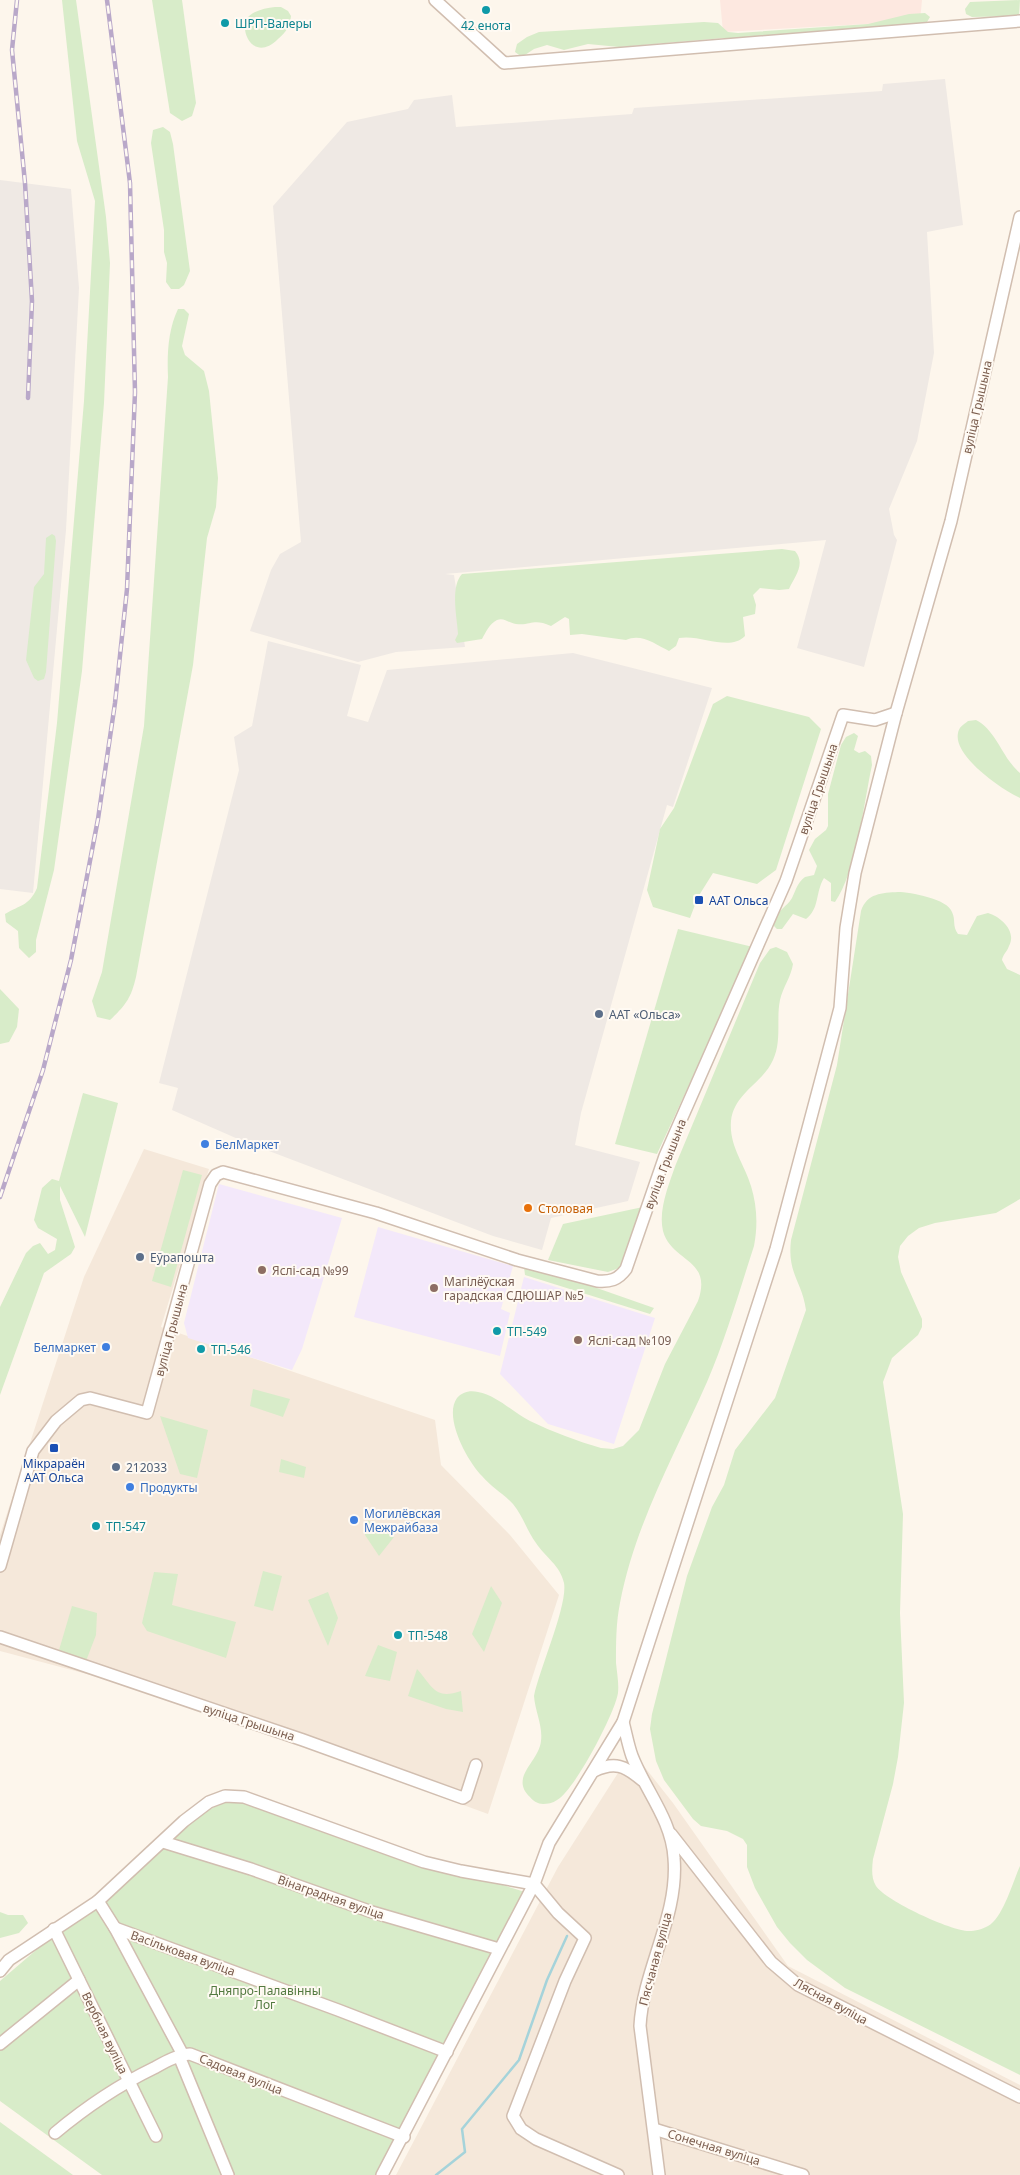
<svg xmlns="http://www.w3.org/2000/svg" width="1020" height="2175" font-family="'Noto Sans',sans-serif">
  <rect width="100%" height="100%" fill="#fdf6ec"/>
  <g fill="#f5e8da">
    <polygon points="144,1149 209,1169 161,1327 435,1420 441,1465 510,1535 559,1595 488,1814 151,1691 0,1651 0,1535 84,1277"/>
    <polygon points="632,1751 673,1803 788,1966 1020,2085 1020,2175 396,2175 558,1867"/>
  </g>
  <polygon fill="#fde8e0" points="720,0 922,0 920,21 723,32"/>
  <g fill="#efe9e4">
    <polygon points="945,79 963,225 927,232 934,353 917,441 889,509 894,535 897,540 864,667 797,648 826,540 445,574 454,575 465,647 396,652 358,662 250,631 271,570 280,554 301,542 273,206 347,122 408,109 414,100 452,95 456,127 632,114 634,108 882,91 883,84"/>
    <polygon points="0,180 71,189 79,288 66,530 33,893 0,889"/>
    <polygon points="268,641 361,665 347,716 368,722 387,670 573,653 712,688 673,807 667,805 581,1113 575,1145 640,1162 628,1201 551,1218 542,1250 493,1236 269,1151 270,1145 238,1139 172,1110 178,1088 159,1083 239,770 234,737 252,726"/>
  </g>
  <g fill="#f3e8fa">
    <polygon points="219,1184 342,1218 302,1349 292,1370 188,1338 184,1323"/>
    <polygon points="378,1227 513,1266 501,1309 510,1313 500,1356 354,1317"/>
    <polygon points="524,1277 655,1318 614,1444 548,1424 500,1374"/>
  </g>
  <g fill="#d8ecc9">
    <path d="M62,0H76L106,217L110,263L104,403L82,671L54,870L36,940V952L29,958L19,948L18,931L6,922L5,914C20,905 29,906 37,888L57,723L84,401L95,201L77,141Z"/>
    <polygon points="152,0 182,0 196,103 192,116 182,121 170,113"/>
    <polygon points="1020,0 1019,16 972,17 966,14 965,9 970,2"/>
    <path d="M275,7H281L288,11L291,16C290,27 286,32 278,39C253,64 237,28 249,16C256,10 266,8 275,7Z"/>
    <polygon points="925,13 930,17 927,22 919,25 743,40 724,38 619,47 588,44 564,50 547,45 534,49 522,57 515,52 517,44 527,37 539,32 704,22 718,23 728,32 738,33 868,24 909,14"/>
    <polygon points="163,127 170,132 173,144 190,271 184,285 179,289 171,289 166,282 167,263 164,252 164,230 151,143 153,130"/>
    <path d="M178,309H184L189,314L182,346L185,355L204,371L209,391L218,478L216,507L207,538L193,665L136,977C131,998 126,1005 110,1020L97,1017L92,1001L102,972L144,726L168,377C167,354 168,330 178,309Z"/>
    <polygon points="52,534 55,536 56,541 46,672 44,679 38,681 34,678 26,660 34,587 44,574 46,538"/>
    <path d="M782,549L795,551C806,564 795,576 789,589L779,590L760,588L753,595L756,605L755,614L743,617L745,636C729,652 701,634 679,638L676,646L669,651C655,644 641,633 626,640L582,634L570,635L569,619L565,617L551,626C533,618 531,626 516,624C508,623 504,617 497,620C489,624 486,632 482,639L457,643L455,640L458,634C457,617 450,587 462,574Z"/>
    <polygon points="727,696 809,717 821,729 776,870 757,884 713,873 698,897 690,918 653,907 647,890 660,829 674,808 713,704"/>
    <path d="M976,720C997,731 1002,758 1020,773V798C1002,790 953,756 958,733C959,727 963,725 968,721Z"/>
    <path d="M854,733L858,736L854,750L859,753L865,751L871,756L872,765C864,802 856,873 835,902L831,901V883L824,878C815,893 820,908 806,919L793,914L782,929H777L774,926C773,913 787,907 792,898C796,890 797,883 805,877L814,875L817,866L809,850L815,839L826,830L828,826V794L841,745L846,737Z"/>
    <path d="M898,892C910,892 948,899 952,912C956,920 952,926 958,934L967,935L977,916L988,913C1001,917 1017,931 1009,946C1007,952 1003,954 1002,960L1007,969L1020,975V1199L996,1213L935,1223L919,1228L908,1236L900,1246L898,1257L901,1272L922,1319V1327L918,1335L892,1358L883,1382L903,1514L900,1613L904,1703L898,1757L893,1784L873,1859C872,1868 871,1878 876,1886C886,1901 951,1931 969,1931C975,1931 983,1929 988,1926C1003,1918 1013,1881 1020,1866V2075L845,1988L807,1960L790,1943L777,1927L755,1888L747,1867V1845L743,1839L727,1831L701,1826L693,1819L664,1780L656,1761L650,1729L652,1714L687,1576L712,1507L724,1485L735,1450L775,1398L806,1310C802,1281 787,1274 791,1240L837,1065L861,911C867,893 882,893 898,892Z"/>
    <polygon points="678,929 753,947 657,1154 615,1144"/>
    <path d="M776,947L787,952L793,964C791,977 783,987 780,1000C776,1019 782,1041 773,1060C763,1083 734,1093 731,1121C729,1146 744,1163 751,1186C757,1206 758,1225 754,1246C739,1292 726,1338 707,1382C675,1454 635,1524 620,1603C616,1623 616,1642 616,1663C617,1673 619,1683 618,1693C615,1713 575,1790 557,1800C553,1803 547,1804 543,1804C538,1804 533,1801 530,1797C509,1777 539,1762 541,1741C543,1726 535,1711 534,1696C539,1670 568,1605 564,1583C560,1565 546,1558 536,1543C527,1531 523,1516 513,1504C504,1494 491,1487 482,1476C468,1462 443,1417 457,1398C462,1392 470,1390 478,1392C498,1396 512,1412 530,1421C553,1432 577,1441 601,1448L613,1449L623,1446L639,1430L665,1364L698,1301C713,1258 672,1263 663,1231C658,1210 669,1184 676,1164L760,963L770,949Z"/>
    <polygon points="0,989 19,1009 17,1027 9,1042 0,1044"/>
    <polygon points="83,1093 118,1103 85,1237 60,1186 60,1200 75,1247 71,1254 44,1273 0,1395 0,1307 26,1253 33,1246 40,1243 48,1254 55,1250 57,1239 38,1228 34,1220 42,1188 52,1179 59,1181"/>
    <polygon points="183,1170 202,1175 171,1287 152,1281"/>
    <polygon points="643,1207 622,1267 608,1272 548,1260 563,1224"/>
    <polygon points="531,1265 654,1308 650,1314 525,1275 524,1267"/>
    <polygon points="253,1389 290,1399 283,1417 250,1406"/>
    <polygon points="160,1416 208,1430 197,1478 180,1474"/>
    <polygon points="281,1459 306,1467 304,1478 279,1472"/>
    <polygon points="368,1520 394,1537 379,1556 365,1535"/>
    <polygon points="263,1571 282,1576 273,1611 254,1606"/>
    <polygon points="154,1572 178,1574 172,1605 236,1622 226,1658 147,1631 142,1623"/>
    <polygon points="491,1586 502,1603 484,1652 472,1634"/>
    <polygon points="328,1592 338,1618 328,1646 308,1600"/>
    <polygon points="72,1606 97,1613 96,1635 86,1661 59,1650"/>
    <polygon points="378,1645 397,1652 390,1681 365,1676"/>
    <path d="M417,1669C433,1687 435,1700 461,1691L463,1712L446,1709L408,1696Z"/>
    <polygon points="230,1799 525,1892 377,2175 102,2175 0,2101 0,1981 49,1939 116,1892 199,1815"/>
    <polygon points="0,1912 8,1915 23,1915 28,1923 19,1933 0,1938"/>
    <polygon points="0,2122 73,2175 0,2175"/>
  </g>
  <g fill="none" stroke-linecap="round" stroke-linejoin="round">
    <polyline stroke="#a5d3da" stroke-width="2.5" points="436,2175 465,2152 462,2129 519,2060 547,1980 567,1936"/>
    <defs>
      <g id="minor">
        <polyline points="435,0 504,63 1020,21"/>
        <path d="M0,1566L33,1451L56,1421L81,1400L90,1398L147,1413L210,1184L216,1175L223,1172L376,1213L517,1260L597,1281C610,1282 618,1280 626,1269L665,1156L786,881L843,715L875,720L896,713"/>
        <polyline points="0,1637 303,1740 463,1798 466,1796 476,1765"/>
        <path d="M623,1722C626,1733 628,1745 632,1756C645,1790 672,1820 674,1858C679,1916 643,1969 640,2026L659,2175"/>
        <path d="M594,1771C615,1761 625,1766 642,1780"/>
        <polyline points="671,1834 771,1962 798,1985 1020,2097"/>
        <polyline points="163,1842 251,1869 372,1912 499,1949"/>
        <polyline points="98,1901 115,1928 183,2055"/>
        <polyline points="115,1928 338,2010 447,2052"/>
        <polyline points="54,1929 156,2136"/>
        <polyline points="0,1971 9,1960 98,1901 184,1821 209,1802 225,1796 244,1797 424,1862 461,1871 534,1884 558,1913 585,1938 565,1981 513,2116 521,2129 536,2139 618,2175"/>
        <polyline points="0,2044 79,1980"/>
        <polyline points="179,2056 228,2175"/>
        <polyline points="654,2129 803,2175"/>
        <path d="M55,2133C86,2107 117,2086 154,2068C165,2062 177,2055 190,2054L404,2137"/>
        <polyline points="382,2175 534,1884 549,1843 623,1722 776,1249 840,1008 846,928 855,873 896,713 951,521 1020,217"/>
      </g>
    </defs>
    <use href="#minor" stroke="#d1beb0" stroke-width="14"/>
    <use href="#minor" stroke="#fff" stroke-width="11"/>
    <defs>
      <g id="rail">
        <polyline points="17,0 12,50 25,183 32,301 28,398"/>
        <polyline points="0,1197 43,1070 71,960 98,819 115,703 127,589 135,392 130,183 107,0"/>
      </g>
    </defs>
    <use href="#rail" stroke="#b9a8c9" stroke-width="4.5"/>
    <use href="#rail" stroke="#fffaf3" stroke-width="2.5" stroke-dasharray="8" stroke-linecap="butt"/>
  </g>
  <g fill="#0f9aa8" stroke="#fffaf3" stroke-width="2">
    <circle cx="486" cy="10" r="5"/>
    <circle cx="225" cy="23" r="5"/>
    <circle cx="497" cy="1331" r="5"/>
    <circle cx="201" cy="1349" r="5"/>
    <circle cx="96" cy="1526" r="5"/>
    <circle cx="398" cy="1635" r="5"/>
  </g>
  <g fill="#1a4fb4" stroke="#fffaf3" stroke-width="2">
    <rect x="694" y="895" width="10" height="10" rx="2.5"/>
    <rect x="49" y="1443" width="10" height="10" rx="2.5"/>
  </g>
  <g fill="#5c6f8a" stroke="#fffaf3" stroke-width="2">
    <circle cx="599" cy="1014" r="5"/>
    <circle cx="140" cy="1257" r="5"/>
    <circle cx="116" cy="1467" r="5"/>
  </g>
  <g fill="#3f7fe0" stroke="#fffaf3" stroke-width="2">
    <circle cx="205" cy="1144" r="5"/>
    <circle cx="106" cy="1347" r="5"/>
    <circle cx="130" cy="1487" r="5"/>
    <circle cx="354" cy="1520" r="5"/>
  </g>
  <circle fill="#e8710a" stroke="#fffaf3" stroke-width="2" cx="528" cy="1208" r="5"/>
  <g fill="#8d6e63" stroke="#fffaf3" stroke-width="2">
    <circle cx="262" cy="1270" r="5"/>
    <circle cx="434" cy="1288" r="5"/>
    <circle cx="578" cy="1340" r="5"/>
  </g>
  <g text-anchor="middle" dominant-baseline="central" stroke-width="4" stroke-linejoin="round" paint-order="stroke">
    <g font-size="12" fill="#0d838f" stroke="#fffaf3" text-anchor="start">
      <text x="235" y="23">ШРП-Валеры</text>
      <text x="486" y="25" text-anchor="middle">42 енота</text>
      <text x="507" y="1331">ТП-549</text>
      <text x="211" y="1349">ТП-546</text>
      <text x="106" y="1526">ТП-547</text>
      <text x="408" y="1635">ТП-548</text>
    </g>
    <g font-size="12" fill="#7a5c4d" stroke="#fffaf3">
      <text transform="translate(977 407) rotate(-77)">вуліца Грышына</text>
      <text transform="translate(818 789) rotate(-71)">вуліца Грышына</text>
      <text transform="translate(665 1164) rotate(-69)">вуліца Грышына</text>
      <text transform="translate(171 1330) rotate(-75)">вуліца Грышына</text>
      <text transform="translate(249 1722) rotate(18)">вуліца Грышына</text>
      <text transform="translate(331 1897) rotate(19)">Вінаградная вуліца</text>
      <text transform="translate(183 1953) rotate(20)">Васільковая вуліца</text>
      <text transform="translate(655 1959) rotate(-75)">Пясчаная вуліца</text>
      <text transform="translate(831 2001) rotate(29)">Лясная вуліца</text>
      <text transform="translate(105 2033) rotate(64)">Вербная вуліца</text>
      <text transform="translate(241 2074) rotate(22)">Садовая вуліца</text>
      <text transform="translate(714 2147) rotate(17)">Сонечная вуліца</text>
    </g>
    <g font-size="12" fill="#164399" stroke="#fffaf3" text-anchor="start">
      <text x="709" y="900">ААТ Ольса</text>
      <text x="54" y="1463" text-anchor="middle">Мікрараён<tspan x="54" dy="14">ААТ Ольса</tspan></text>
    </g>
    <g font-size="12" fill="#4e5e75" stroke="#fffaf3" text-anchor="start">
      <text x="609" y="1014">ААТ «Ольса»</text>
      <text x="150" y="1257">Еўрапошта</text>
      <text x="126" y="1467">212033</text>
    </g>
    <g font-size="12" fill="#366cbe" stroke="#fffaf3" text-anchor="start">
      <text x="215" y="1144">БелМаркет</text>
      <text x="96" y="1347" text-anchor="end">Белмаркет</text>
      <text x="140" y="1487">Продукты</text>
      <text x="364" y="1513">Могилёвская<tspan x="364" dy="14">Межрайбаза</tspan></text>
    </g>
    <g font-size="12" fill="#c56008" stroke="#fffaf3" text-anchor="start">
      <text x="538" y="1208">Столовая</text>
    </g>
    <g font-size="12" fill="#785e54" stroke="#fffaf3" text-anchor="start">
      <text x="272" y="1270">Яслі-сад №99</text>
      <text x="444" y="1281">Магілёўская<tspan x="444" dy="14">гарадская СДЮШАР №5</tspan></text>
      <text x="588" y="1340">Яслі-сад №109</text>
    </g>
    <g font-size="12" fill="#537a41" stroke="#fffaf3">
      <text x="265" y="1990">Дняпро-Палавінны<tspan x="265" dy="14">Лог</tspan></text>
    </g>
  </g>
</svg>
